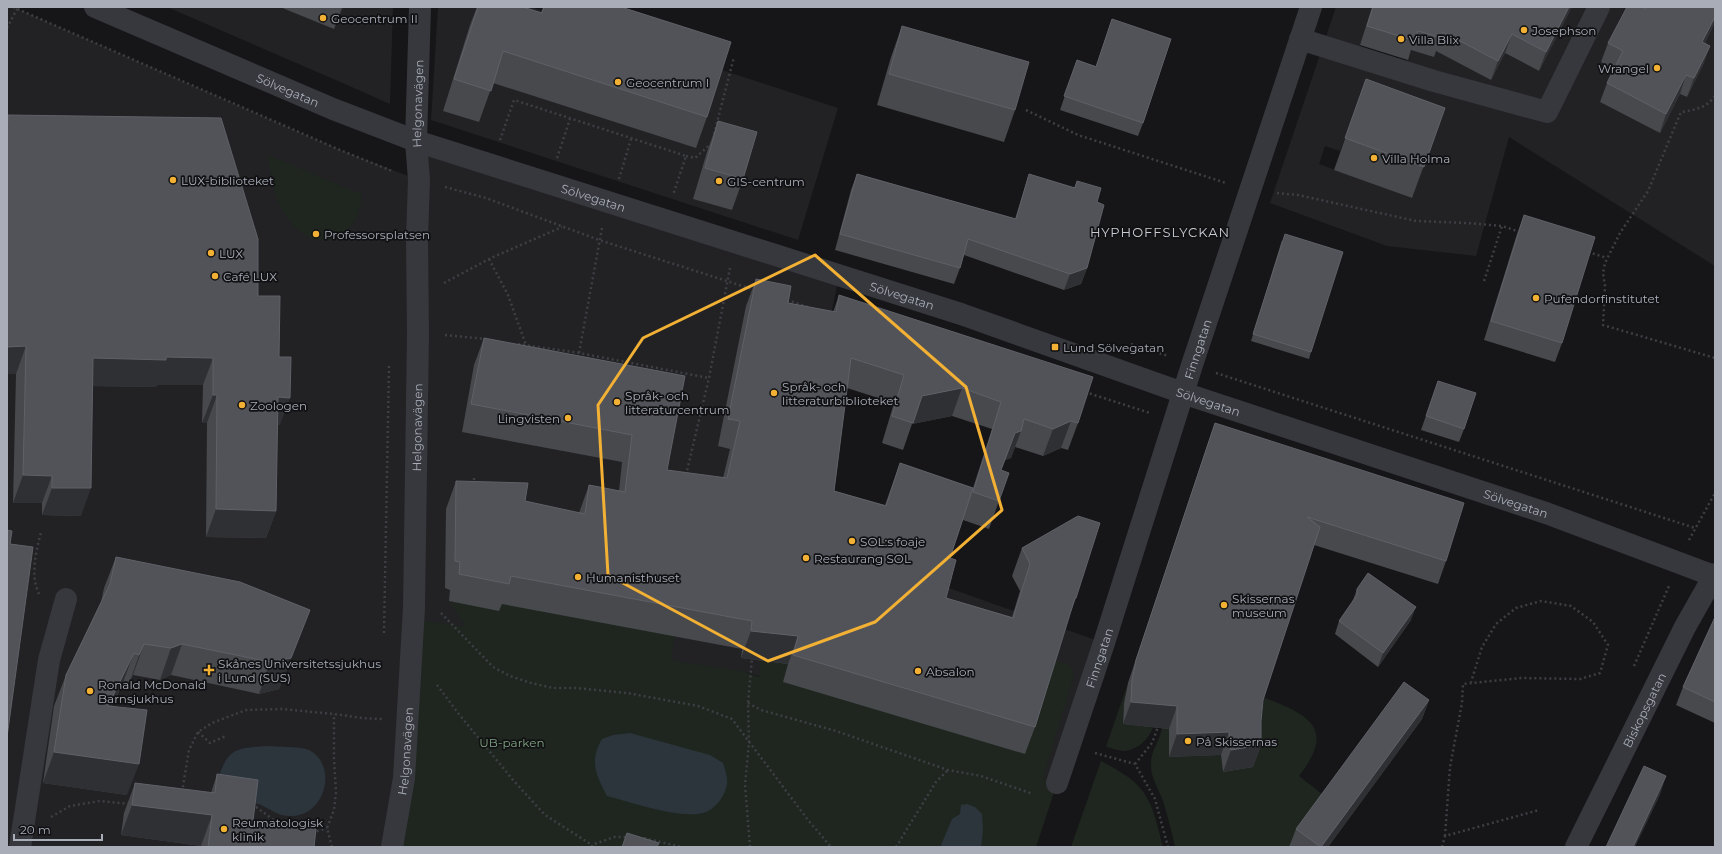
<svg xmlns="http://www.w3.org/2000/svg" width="1722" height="854" font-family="Montserrat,sans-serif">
  <rect width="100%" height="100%" fill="#161618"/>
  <g fill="#222225" fill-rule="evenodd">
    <polygon points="7,7 13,7 340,150 419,180 416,141 839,276 826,340 807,479 946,587 1104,643 1057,783 747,672 392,847 7,847"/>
    <polygon points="167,7 393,7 390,104 338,81"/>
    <polygon points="438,7 531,7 838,108 798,240 431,120"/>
    <path d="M1336,7H1372L1360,46L1407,61L1411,50L1443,29L1505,53L1539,71L1572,7H1650L1616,70L1659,133L1680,94L1687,97L1696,61L1715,7V266L1509,137L1476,256L1387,246L1270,203ZM1355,111L1412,198L1319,164L1325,146L1340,151Z"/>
  </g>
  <g fill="#1e261f">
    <path d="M268,155L363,195C360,206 358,218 350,227C328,254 297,237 283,211C273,194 270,175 268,155Z"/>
    <polygon points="506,580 674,636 671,660 746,672 759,677 767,606 792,651 783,682 1054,660 1069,665 1073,668 1073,678 1043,778 1057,783 1036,847 392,847 414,619 466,627 449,601 499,611"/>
    <path d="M1128,683L1124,703L1123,724L1153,727C1149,739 1139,749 1125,751C1119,751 1112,748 1106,747Z"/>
    <path d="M1263,697C1308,715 1337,727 1299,776L1326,797L1289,847H1175C1172,833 1168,818 1164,804C1160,791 1150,778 1151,763C1151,750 1160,740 1162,728H1170L1169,757L1221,755L1223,772Z"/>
    <path d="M1101,761C1148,785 1151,798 1163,847H1071Z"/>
  </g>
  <g fill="#2c353c">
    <path d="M630,733L710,755L723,763C725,769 728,778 727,784C725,796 715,810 703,813C679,819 630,802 607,796C596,775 589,761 602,739L613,735Z"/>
    <path d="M267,746C278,747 299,746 309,750C338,765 326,815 292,816C279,817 272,810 261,805C255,802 249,804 243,801C234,798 224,787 217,781C228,749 234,748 267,746Z"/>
    <polygon points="967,804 975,807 982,814 983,830 981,847 943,847 941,845 952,819 960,814 961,805"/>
  </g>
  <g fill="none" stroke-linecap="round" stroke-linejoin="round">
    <g stroke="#3d3f44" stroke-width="2.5" stroke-dasharray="2 3" stroke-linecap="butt">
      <polyline points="13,7 340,150 392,171"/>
      <polyline points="7,28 18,7"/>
      <path d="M1715,96C1706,108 1695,110 1681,112L1648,191L1620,233L1605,263L1603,273L1605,286L1603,325L1715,358"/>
      <polyline points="1026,110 1078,135 1226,183"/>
      <polyline points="714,134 734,57"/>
      <polyline points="500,140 514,100 686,156 673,195"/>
      <polyline points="686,156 695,158 712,143"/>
      <polyline points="557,158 570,119"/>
      <polyline points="619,179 631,139"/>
      <polyline points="445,187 486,198 599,240 755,290"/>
      <polyline points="1277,193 1298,195 1416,221 1467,223 1502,226"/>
      <polyline points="1588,252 1607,258"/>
      <polyline points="489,259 508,295 526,345"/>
      <polyline points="1484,281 1502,226 1520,232"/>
      <polyline points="444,283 491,258 562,227"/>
      <polyline points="787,300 814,309"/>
      <polyline points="445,335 486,339"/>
      <polyline points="518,344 579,353 709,378"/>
      <polyline points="1131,344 1168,356"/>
      <polyline points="579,353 602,228"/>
      <polyline points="1216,373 1695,528"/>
      <polyline points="1085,392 1150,413"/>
      <polyline points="686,475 709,378 730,268"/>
      <polyline points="474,485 474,475"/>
      <polyline points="1689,540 1715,493"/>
      <path d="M39,594C30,575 36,552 41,532"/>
      <polyline points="441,613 493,667 510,676 531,683 553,688 576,688 627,693 698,706 732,719 808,820 831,847"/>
      <polyline points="384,633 389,366"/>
      <polyline points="1634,666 1669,586"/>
      <polyline points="437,685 458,713 513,780 545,815 592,845"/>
      <polyline points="748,703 761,710 836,731 948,770 981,776 1033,794"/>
      <polyline points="198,732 210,743 226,736"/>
      <polyline points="1095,753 1135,764 1155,799 1168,847"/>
      <polyline points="1135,764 1152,743 1158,727"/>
      <polyline points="182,792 189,750 198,732 212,723 246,710 282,709 334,714 362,718 382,719"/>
      <polyline points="251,806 256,807 282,826"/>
      <polyline points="51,817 70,806 100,801 131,804"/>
      <polyline points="312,833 327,828"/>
      <polyline points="1445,836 1450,767 1462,703 1463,684 1521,678 1580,679 1600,673 1608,645 1593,622 1571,606 1541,601 1516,608 1496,624 1482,647 1471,682"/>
      <polyline points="644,838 681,847"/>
      <polyline points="332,847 327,828 334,810 336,792 334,759 334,714"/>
      <polyline points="592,847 592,845 614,837 628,837"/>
      <polyline points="750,847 745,785 749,742 748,703 752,658"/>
      <polyline points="896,847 936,782 948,770"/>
      <polyline points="1442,847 1445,836 1539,810"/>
    </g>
    <g stroke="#37383d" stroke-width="22">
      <path id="s1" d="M95,7L333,109L416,141L961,314L1183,393L1546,513L1714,576"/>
      <polyline points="1300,39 1434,81 1547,112 1599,7"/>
      <path id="s2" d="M1057,783L1104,643L1192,365L1311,7"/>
      <polyline points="20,847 49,660 66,599"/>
      <path id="s3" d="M392,847L404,778L414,608L418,335L417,238L419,180L416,141L420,7"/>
      <path id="s4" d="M1576,847L1685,627L1715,574"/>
    </g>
  </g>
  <g fill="#47494d" fill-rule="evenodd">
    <polygon points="280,7 343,7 334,29"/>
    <polygon points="477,7 523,7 541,13 543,7 621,7 707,117 696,148 493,83 479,122 443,111 470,25"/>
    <polygon points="1372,7 1572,7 1539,71 1505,53 1491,80 1436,51 1434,57 1411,50 1408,60 1360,45"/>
    <polygon points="1715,7 1715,22 1705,43 1710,46 1703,65 1687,97 1680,94 1660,133 1600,102 1607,83 1614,69 1601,62 1608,43 1646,9"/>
    <polygon points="1112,19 1143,123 1138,136 1060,110 1077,60 1096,66"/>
    <polygon points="902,26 1015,110 1004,142 877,105 891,57"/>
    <polygon points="1366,79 1445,108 1412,198 1334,170"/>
    <polygon points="8,115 258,296 279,357 280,425 277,425 276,511 266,538 206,537 207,423 202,423 203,385 157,385 156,387 93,386 81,516 42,515 42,503 13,503 16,374 7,374 7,117"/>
    <polygon points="718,121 743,179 732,210 693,199 707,152"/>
    <polygon points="857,174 1015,219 1024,190 1029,174 1074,188 1077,181 1097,202 1087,268 1081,284 1064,290 964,255 960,268 954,284 835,250 851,190"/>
    <polygon points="1524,215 1562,343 1555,362 1484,340 1517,234"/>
    <polygon points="1282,240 1311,352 1309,359 1251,341"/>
    <path d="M756,279L788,303L833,312L839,295L1078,423L1068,450L1061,448L1043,456L1015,447L1011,458L1005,460L1001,470L999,501L989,529L963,520L950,558L946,598L1012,617L1020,591L1012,576L1022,548L1076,598L1067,622L1035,727L1025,754L783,682L788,664L741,658L742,649L502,604L499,611L449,601L450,590L445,588L446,509L456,481L525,501L579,513L589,485L619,491L622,462L462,432L474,365L484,338L685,376L667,470L723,478L730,449L718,446L746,306ZM847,388L894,403L882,443L903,450L912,424L952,416L992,429L973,488L900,463L885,505L834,491Z"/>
    <polygon points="1438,381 1464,429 1459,442 1421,430"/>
    <polygon points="1215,423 1446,561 1438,584 1314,545 1263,700 1261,721 1261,745 1253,767 1223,772 1221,755 1169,757 1169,729 1123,724 1124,703 1128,683 1207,446"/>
    <polygon points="116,557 298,641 279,689 259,694 171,675 160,680 133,675 128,687 122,685 112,706 127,795 43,783 54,706 66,675 101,602 104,588"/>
    <polygon points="1357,589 1411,620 1378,667 1335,634 1339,621 1352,603"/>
    <polygon points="1715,617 1715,723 1676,705 1683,687"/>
    <polygon points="1429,700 1422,719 1328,847 1289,847 1296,829"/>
    <polygon points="217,774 253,821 314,847 201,847 201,846 121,835 124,813 135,783 211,793"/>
  </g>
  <g fill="#2f3033">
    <polygon points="342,7 343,7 334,29"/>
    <polygon points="1569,7 1572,7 1539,71 1546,52"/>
    <polygon points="1715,17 1715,22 1696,61 1702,42"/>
    <polygon points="1512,34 1505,53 1491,80 1498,61"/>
    <polygon points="1710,46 1703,65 1687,97 1694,78"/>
    <polygon points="1686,75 1680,94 1660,133 1666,114"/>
    <polygon points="1087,268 1081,284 1064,290 1070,274"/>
    <polygon points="26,346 16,374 7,374 7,347"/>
    <polygon points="166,357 213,358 203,385 157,385 156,387 83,386 93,358"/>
    <polygon points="962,388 952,416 912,424 922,396"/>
    <polygon points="213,395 217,395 207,423 202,423"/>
    <polygon points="278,397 290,398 280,425 268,425"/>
    <polygon points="1071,421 1061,448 1043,456 1053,429"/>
    <polygon points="1021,431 1011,458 1005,460 1015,433"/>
    <polygon points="23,475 52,476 42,503 13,503"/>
    <polygon points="52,488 91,488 81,516 42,515"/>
    <polygon points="216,509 276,511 266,538 206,537"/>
    <polygon points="1416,607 1411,620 1378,667 1383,653"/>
    <polygon points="310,610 298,641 279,689 259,694 270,662"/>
    <polygon points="751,631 798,636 788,664 741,658"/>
    <polygon points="144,644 133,675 128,687 139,655"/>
    <polygon points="182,644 171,675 160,680 171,648"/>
    <polygon points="134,653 122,685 96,737 108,706"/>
    <polygon points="1429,700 1422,719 1328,847 1321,847"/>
    <polygon points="1131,702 1177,706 1169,729 1123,724"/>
    <polygon points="1229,732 1221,755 1169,757 1177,734"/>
    <polygon points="1261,745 1253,767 1223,772 1231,750"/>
    <polygon points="54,752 139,764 127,795 43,783"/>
    <polygon points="1666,776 1660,795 1635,847 1633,847"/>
    <polygon points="132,805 212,815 201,846 121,835"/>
  </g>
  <g fill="#525359" stroke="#5f6168">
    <polygon points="478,7 523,7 542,13 544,7 621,7 731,42 707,117 503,51 491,91 454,79"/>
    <polygon points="1373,7 1569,7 1546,52 1512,34 1498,61 1443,32 1441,38 1418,31 1415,41 1367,26"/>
    <polygon points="1627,7 1642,7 1646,9 1647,7 1715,7 1715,17 1702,42 1710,46 1694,78 1686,75 1666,114 1607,83 1623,51 1608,43"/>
    <polygon points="1112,19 1171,39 1143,123 1064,96 1077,60 1096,67"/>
    <polygon points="902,26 1029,62 1015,110 889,74"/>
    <polygon points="1366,79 1445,108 1424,167 1345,138"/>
    <polygon points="8,115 221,118 258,239 258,296 280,296 279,357 291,357 290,398 278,397 276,511 216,509 217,395 213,395 213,358 166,357 166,360 93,358 91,488 52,488 52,476 23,475 26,346 7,347 7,137"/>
    <polygon points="718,121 757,132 743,179 705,168"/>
    <polygon points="857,174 1016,219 1029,174 1075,188 1077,181 1101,188 1097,202 1104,205 1087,268 1070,274 968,239 960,268 840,234"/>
    <polygon points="1524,215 1595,237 1562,343 1491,321"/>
    <polygon points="1285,234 1343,252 1311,352 1253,334"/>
    <polygon points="756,279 791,286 788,303 836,312 839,295 1093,377 1078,423 1071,421 1053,429 1024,419 1021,431 1015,433 1001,470 1009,473 999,501 973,492 1001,402 962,388 922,396 913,423 892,416 904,375 851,358 834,491 886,506 900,463 973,488 950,558 956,560 946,598 1013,618 1030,564 1022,548 1078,516 1100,523 1076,598 1075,598 1035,727 793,655 798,636 751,631 752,621 511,576 509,584 459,574 460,562 455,561 456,481 528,483 525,501 585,514 589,485 625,492 632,435 471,404 484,338 685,376 667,470 727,478 740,421 728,419"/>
    <polygon points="1438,381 1476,393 1464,429 1426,416"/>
    <polygon points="1215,423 1464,503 1446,561 1307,517 1320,527 1263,700 1261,721 1261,745 1231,750 1229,732 1177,734 1177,706 1131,702 1132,680 1136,660"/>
    <polygon points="7,530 12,531 10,544 33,547 7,737"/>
    <polygon points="116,557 240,582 310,610 291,658 270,662 182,644 171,648 144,644 139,655 134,653 108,706 147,710 139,764 54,752 66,675 110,584"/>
    <polygon points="1368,573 1416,607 1383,653 1339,621 1357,595 1357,589"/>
    <polygon points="1715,617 1715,702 1683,687"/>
    <polygon points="1404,682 1429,700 1321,847 1296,829"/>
    <polygon points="1644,766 1666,776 1633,847 1606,847"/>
    <polygon points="217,774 258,780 253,821 316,829 314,847 208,847 212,815 132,805 135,783 215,793"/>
    <polygon points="627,833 659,843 657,847 622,847"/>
  </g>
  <path fill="none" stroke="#f2b134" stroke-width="3" stroke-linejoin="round" d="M815,255L966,387L1002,510L875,622L768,661L608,575L598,405L643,338Z"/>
  <g fill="#f2b134" stroke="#111113" stroke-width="1.5">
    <circle cx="323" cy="18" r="4"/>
    <circle cx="1524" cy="30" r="4"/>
    <circle cx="1401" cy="39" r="4"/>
    <circle cx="1657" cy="68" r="4"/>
    <circle cx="618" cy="82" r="4"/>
    <circle cx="1374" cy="158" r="4"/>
    <circle cx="173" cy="180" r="4"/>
    <circle cx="719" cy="181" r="4"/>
    <circle cx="316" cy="234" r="4"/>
    <circle cx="211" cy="253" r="4"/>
    <circle cx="215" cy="276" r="4"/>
    <circle cx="1536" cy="298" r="4"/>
    <rect x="1051" y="343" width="8" height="8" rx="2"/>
    <circle cx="774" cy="393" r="4"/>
    <circle cx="617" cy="402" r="4"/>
    <circle cx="242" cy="405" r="4"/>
    <circle cx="568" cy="418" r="4"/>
    <circle cx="852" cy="541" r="4"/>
    <circle cx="806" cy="558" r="4"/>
    <circle cx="578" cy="577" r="4"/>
    <circle cx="1224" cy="605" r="4"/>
    <path d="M207 664h4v4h4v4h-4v4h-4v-4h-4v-4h4z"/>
    <circle cx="918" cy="671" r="4"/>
    <circle cx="90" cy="691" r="4"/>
    <circle cx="1188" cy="741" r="4"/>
    <circle cx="224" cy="829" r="4"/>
  </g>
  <g text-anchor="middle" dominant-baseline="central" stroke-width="3.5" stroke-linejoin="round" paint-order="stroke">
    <g font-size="12" fill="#a8adb8" stroke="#111113" text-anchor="start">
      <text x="331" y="18">Geocentrum II</text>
      <text x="1532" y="30">Josephson</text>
      <text x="1409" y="39">Villa Blix</text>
      <text x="1649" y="68" text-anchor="end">Wrangel</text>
      <text x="626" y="82">Geocentrum I</text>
      <text x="1382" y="158">Villa Holma</text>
      <text x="181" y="180">LUX-biblioteket</text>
      <text x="727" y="181">GIS-centrum</text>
      <text x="324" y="234">Professorsplatsen</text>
      <text x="219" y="253">LUX</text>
      <text x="223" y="276">Café LUX</text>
      <text x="1544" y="298">Pufendorfinstitutet</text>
      <text x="1063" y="347">Lund Sölvegatan</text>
      <text x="782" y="386">Språk- och<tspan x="782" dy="14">litteraturbiblioteket</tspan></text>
      <text x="625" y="395">Språk- och<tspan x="625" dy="14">litteraturcentrum</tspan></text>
      <text x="250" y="405">Zoologen</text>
      <text x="560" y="418" text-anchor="end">Lingvisten</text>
      <text x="860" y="541">SOL:s foaje</text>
      <text x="814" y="558">Restaurang SOL</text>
      <text x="586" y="577">Humanisthuset</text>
      <text x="1232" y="598">Skissernas<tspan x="1232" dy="14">museum</tspan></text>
      <text x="218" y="663">Skånes Universitetssjukhus<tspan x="218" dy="14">i Lund (SUS)</tspan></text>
      <text x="926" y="671">Absalon</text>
      <text x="98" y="684">Ronald McDonald<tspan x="98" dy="14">Barnsjukhus</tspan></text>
      <text x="1196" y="741">På Skissernas</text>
      <text x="232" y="822">Reumatologisk<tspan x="232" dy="14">klinik</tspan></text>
    </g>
    <g font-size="12" fill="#a8adb8" stroke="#111113">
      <text stroke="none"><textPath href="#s1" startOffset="210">Sölvegatan</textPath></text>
      <text stroke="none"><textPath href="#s3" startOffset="745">Helgonavägen</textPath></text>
      <text stroke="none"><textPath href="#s1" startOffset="534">Sölvegatan</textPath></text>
      <text stroke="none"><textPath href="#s1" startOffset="858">Sölvegatan</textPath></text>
      <text stroke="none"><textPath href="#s2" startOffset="456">Finngatan</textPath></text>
      <text stroke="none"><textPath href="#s1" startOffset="1182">Sölvegatan</textPath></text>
      <text stroke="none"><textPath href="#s3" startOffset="421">Helgonavägen</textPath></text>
      <text stroke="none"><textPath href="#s1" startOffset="1506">Sölvegatan</textPath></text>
      <text stroke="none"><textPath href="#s2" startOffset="132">Finngatan</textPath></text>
      <text stroke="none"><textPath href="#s4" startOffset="153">Biskopsgatan</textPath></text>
      <text stroke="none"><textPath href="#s3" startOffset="97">Helgonavägen</textPath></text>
    </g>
    <g font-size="12" fill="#7fa381" stroke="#111113">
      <text x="512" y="742">UB-parken</text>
    </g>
    <g font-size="13" letter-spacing="1" fill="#c9ccd4" stroke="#111113">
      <text x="1160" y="232">HYPHOFFSLYCKAN</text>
    </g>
  </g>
  <rect width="1722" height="854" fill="none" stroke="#a8adb8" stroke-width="16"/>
  <path d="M14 834v6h88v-6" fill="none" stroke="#a8adb8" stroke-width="2"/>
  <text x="20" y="834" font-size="12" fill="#a8adb8" stroke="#111113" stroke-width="3" paint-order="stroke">20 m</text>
</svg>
